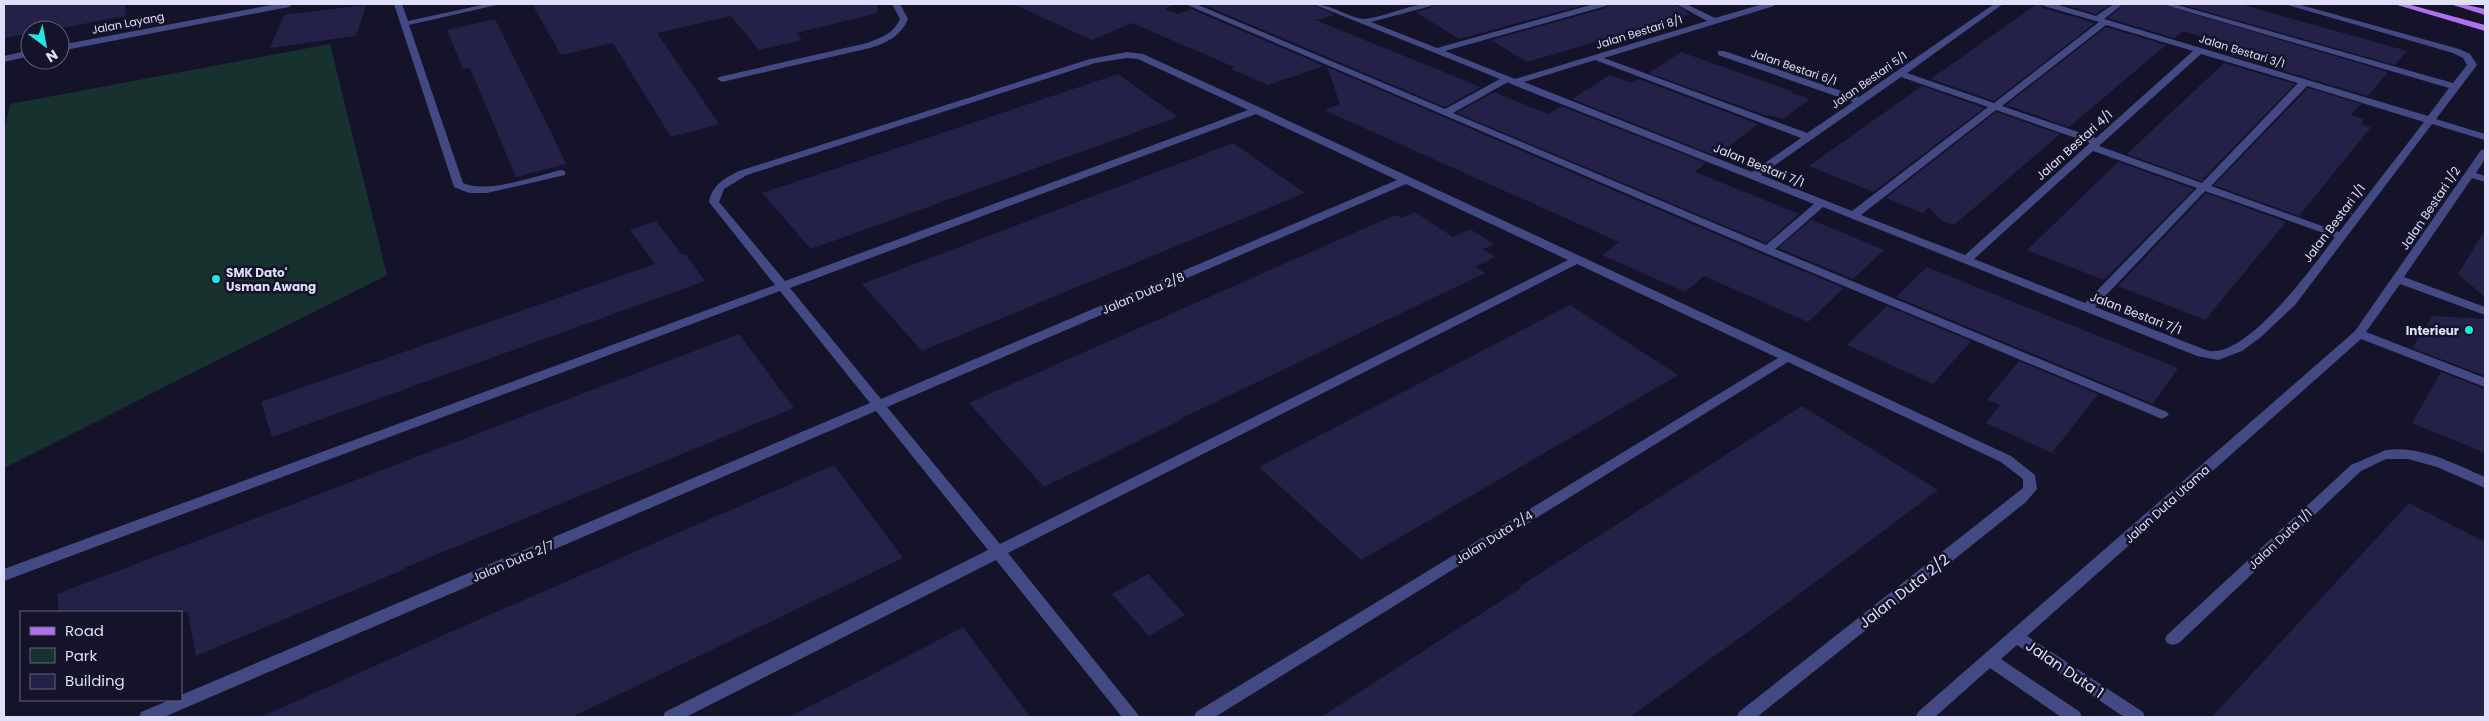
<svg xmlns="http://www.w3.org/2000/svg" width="2489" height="721" font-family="Poppins,sans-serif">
  <rect width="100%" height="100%" fill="#141329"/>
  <polygon fill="#17322e" points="330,44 387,275 4,468 4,132 10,104"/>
  <g fill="#242148">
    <polygon points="4,4 125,4 126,16 50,30 27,30 26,34 4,38"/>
    <polygon points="532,4 877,4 878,13 796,33 802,40 759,50 731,16 657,33 719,124 671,137 613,43 561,55"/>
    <polygon points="1013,4 1176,4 1165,9 1178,14 1191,9 1324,66 1268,85 1231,69 1234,67 1132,23 1092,40"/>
    <polygon points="1202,4 1311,4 1335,15 1315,20 1481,87 1445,107"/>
    <polygon points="1434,4 1588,4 1459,39 1416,12 1431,8"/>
    <polygon points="1609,4 1674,4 1690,14 1527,62 1491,40 1606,8"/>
    <polygon points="2037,4 2041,4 2043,8 2095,23 1994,101 1931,79"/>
    <polygon points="2061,4 2111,4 2096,14"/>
    <polygon points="2125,4 2160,4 2388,72 2368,96 2231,55 2239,48 2183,31 2174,38 2108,18"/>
    <polygon points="2180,4 2240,4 2407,51 2395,65"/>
    <polygon points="366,5 356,36 270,48 284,15"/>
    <polygon points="495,19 550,130 566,164 516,177 470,68 463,69 447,30"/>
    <polygon points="2106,27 2166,45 2069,127 2006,105"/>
    <polygon points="1681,52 1794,92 1792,93 1810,99 1783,119 1770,115 1767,116 1649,73"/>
    <polygon points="2224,63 2295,84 2201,181 2127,154"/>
    <polygon points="1327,67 1762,254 1844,288 1808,322 1704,276 1685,292 1602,255 1619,242 1324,110 1340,104"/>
    <polygon points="1118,74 1178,117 811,249 762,193"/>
    <polygon points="1610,75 1632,83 1639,79 1758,124 1716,156 1572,99"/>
    <polygon points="1922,86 1984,108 1873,192 1809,166"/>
    <polygon points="2308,88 2361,104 2351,115 2364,119 2361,124 2371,127 2299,216 2214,185"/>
    <polygon points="1494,92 1548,114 1561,106 1706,163 1695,172 1799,214 1766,243 1457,113"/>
    <polygon points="1996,112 2060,134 1954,225 1941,220 1929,207 1923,213 1886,198"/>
    <polygon points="1233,143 1305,193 922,351 862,284"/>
    <polygon points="2118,162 2194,189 2104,280 2027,250"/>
    <polygon points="2206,193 2286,222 2205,320 2118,286"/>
    <polygon points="1415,212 1453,237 1470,229 1494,244 1483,249 1495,257 1475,267 1485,273 1182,418 1183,419 1044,487 969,403 1379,222 1397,215 1402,218"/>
    <polygon points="1811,220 1836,230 1884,250 1853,279 1778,248"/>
    <polygon points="656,221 682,255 685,254 705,281 272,437 261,402 655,264 630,230"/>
    <polygon points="2485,230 2485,297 2458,274"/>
    <polygon points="1927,267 2084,330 2178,368 2153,404 1896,297"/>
    <polygon points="1570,305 1678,375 1361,560 1259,467"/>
    <polygon points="1887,306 1971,341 1933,384 1847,345"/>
    <polygon points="2432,316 2485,319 2485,376 2412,348"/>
    <polygon points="739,334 794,408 404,568 405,569 196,656 188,612 59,612 57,594"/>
    <polygon points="2019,361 2098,394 2052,453 1986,423 2000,405 1987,400"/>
    <polygon points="2441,372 2485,389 2485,453 2412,423"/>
    <polygon points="1802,406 1938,490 1778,610 1630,717 1321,717 1521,588 1519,587"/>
    <polygon points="834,465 903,558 572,717 261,717 455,630"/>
    <polygon points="2409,503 2485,542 2485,717 2212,717"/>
    <polygon points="1148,574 1185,615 1149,636 1112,594"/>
    <polygon points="963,627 1030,717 789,717 887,667"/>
  </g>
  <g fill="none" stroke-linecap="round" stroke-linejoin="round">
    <g fill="#434983" fill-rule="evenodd">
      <polygon points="277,4 293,4 289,7 60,51 60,45"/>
      <path d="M394,4H402L408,21L486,4H501L409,25L463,183C487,194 535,176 561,170L565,171V175L487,193H469L454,187Z"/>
      <path d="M892,4H900L908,19C901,36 887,43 870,48L722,82L717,79L719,77L867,43C881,38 894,33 900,19Z"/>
      <path d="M1185,4H1196L1445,109L1500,79L1313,4C1331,4 1352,19 1364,19C1387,17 1407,4 1432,4L1431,6L1371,22L1437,48L1594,4H1607L1606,6L1445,51L1515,79L1707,21L1676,4H1686L1715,18L1763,4H1775L1774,6L1604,58L1807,133L1853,102L1718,55V51H1724L1859,97L1994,4H2003L1907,73L1994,103L2099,22L2044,6L2043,4H2055L2096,16L2114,4H2123L2104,19L2428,116L2449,88L2162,4H2174L2453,83L2467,65L2463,58L2453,53L2284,4H2297L2459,49L2470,54L2477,65L2436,119L2485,134V140L2432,124L2295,305L2261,337L2242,351L2218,360L2197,356L1823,207L1775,249L2167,412L2169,415L2162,419L1763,252ZM2106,25L2193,51L2096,138L2002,106ZM2201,54L2298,83L2202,183L2099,146ZM1595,60L1801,138L1752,172L1524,82ZM1901,77L1988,107L1852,211L1761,175ZM1508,82L1511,84L1814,204L1766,245L1453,113ZM2307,86L2424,122L2339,232L2211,186ZM1996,110L2090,143L1965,255L1861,215ZM2093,151L2197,188L2085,303L1974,259ZM2205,191L2335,237C2314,265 2244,363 2206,350L2095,307Z"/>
      <polygon points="30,50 30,56 4,62 4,56"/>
      <path d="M1127,52L1143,54L1261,108L2011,456L2035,475L2037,489L2026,502L1757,717H1737L1739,712L2023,488V479L2001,462L1788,362L1215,717H1194L1196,712L1778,358L1577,264L1008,553L1140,717H1122L996,560L686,717H663L665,712L988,550L876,411L164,717H139L141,712L170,700H181V695L870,403L780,291L4,581V569L775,285L709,202C712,185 725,178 739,171L1090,59ZM1127,58L1138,59L1248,110L785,281L719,202L724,189L747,175L1095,63ZM1256,114L1397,180L881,399L790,288ZM1406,184L1568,260L1000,544L887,407Z"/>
      <polygon points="2485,149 2485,159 2476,173 2485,176 2485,182 2472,178 2404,277 2485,307 2485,315 2400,284 2366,332 2485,378 2485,387 2361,339 2027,636 2143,712 2145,717 2124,717 2017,645 2001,659 2080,712 2082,717 2061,717 1990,668 1935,717 1916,717 1918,712 2355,331 2481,150"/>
      <path d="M2386,450C2420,445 2455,464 2485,477V488L2437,467L2408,459H2386L2361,471L2179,643L2173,645L2167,643L2165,639L2167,635L2351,465Z"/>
    </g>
    <g fill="#b071f1" fill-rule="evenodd">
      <polygon points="2394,4 2407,4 2485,25 2485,31"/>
      <polygon points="2450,4 2463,4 2485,9 2485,15"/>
    </g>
  </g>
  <g fill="#1ee8e2" stroke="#141329" stroke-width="2">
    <circle cx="216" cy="279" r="5"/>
    <circle cx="2469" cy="330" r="5"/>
  </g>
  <g text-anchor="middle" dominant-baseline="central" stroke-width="5" stroke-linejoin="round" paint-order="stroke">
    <g font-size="11" fill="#dfdffc" stroke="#141329">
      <text transform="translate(128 23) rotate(-11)">Jalan Layang</text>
      <text transform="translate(1639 32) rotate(-17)">Jalan Bestari 8/1</text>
      <text transform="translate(2242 51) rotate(17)">Jalan Bestari 3/1</text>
      <text transform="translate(1794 67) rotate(19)">Jalan Bestari 6/1</text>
      <text transform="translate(1869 80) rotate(-35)">Jalan Bestari 5/1</text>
    </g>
    <g font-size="12" fill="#dfdffc" stroke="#141329">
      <text transform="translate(2074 145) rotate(-42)">Jalan Bestari 4/1</text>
      <text transform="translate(1759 165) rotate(22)">Jalan Bestari 7/1</text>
      <text transform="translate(2430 208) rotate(-56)">Jalan Bestari 1/2</text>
      <text transform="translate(2334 223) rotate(-53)">Jalan Bestari 1/1</text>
      <text transform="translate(1143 293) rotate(-23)">Jalan Duta 2/8</text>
      <text transform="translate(2136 313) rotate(21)">Jalan Bestari 7/1</text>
      <text transform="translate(2167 504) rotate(-42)">Jalan Duta Utama</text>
      <text transform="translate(1494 537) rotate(-32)">Jalan Duta 2/4</text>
      <text transform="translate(2280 539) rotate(-43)">Jalan Duta 1/1</text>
      <text transform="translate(513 561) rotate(-23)">Jalan Duta 2/7</text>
    </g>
    <g font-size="12" font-weight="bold" fill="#dfdffc" stroke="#141329" text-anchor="start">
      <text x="226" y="272">SMK Dato'<tspan x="226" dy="14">Usman Awang</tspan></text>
      <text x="2459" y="330" text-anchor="end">Interieur</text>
    </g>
    <g font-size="15" fill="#dfdffc" stroke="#141329">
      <text transform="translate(1904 591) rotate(-38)">Jalan Duta 2/2</text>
      <text transform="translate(2065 669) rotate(34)">Jalan Duta 1</text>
    </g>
  </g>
  <rect width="2489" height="721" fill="none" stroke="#dfdffc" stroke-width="10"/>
  <rect x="20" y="611" width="162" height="90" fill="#141329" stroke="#65657d"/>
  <rect x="30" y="627" width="25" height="8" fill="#b071f1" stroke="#65657d"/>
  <text x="65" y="636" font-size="15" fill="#dfdffc">Road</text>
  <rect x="30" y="648" width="25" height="15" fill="#17322e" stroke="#65657d"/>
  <text x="65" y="661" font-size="15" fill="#dfdffc">Park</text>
  <rect x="30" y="674" width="25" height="15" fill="#242148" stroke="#65657d"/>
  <text x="65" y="686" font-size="15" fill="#dfdffc">Building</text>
  <g transform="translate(45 45) rotate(148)"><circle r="24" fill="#141329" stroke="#65657d"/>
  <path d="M0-4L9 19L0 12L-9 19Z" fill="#1ee8e2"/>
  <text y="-8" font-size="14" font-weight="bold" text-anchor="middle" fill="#dfdffc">N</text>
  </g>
</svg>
